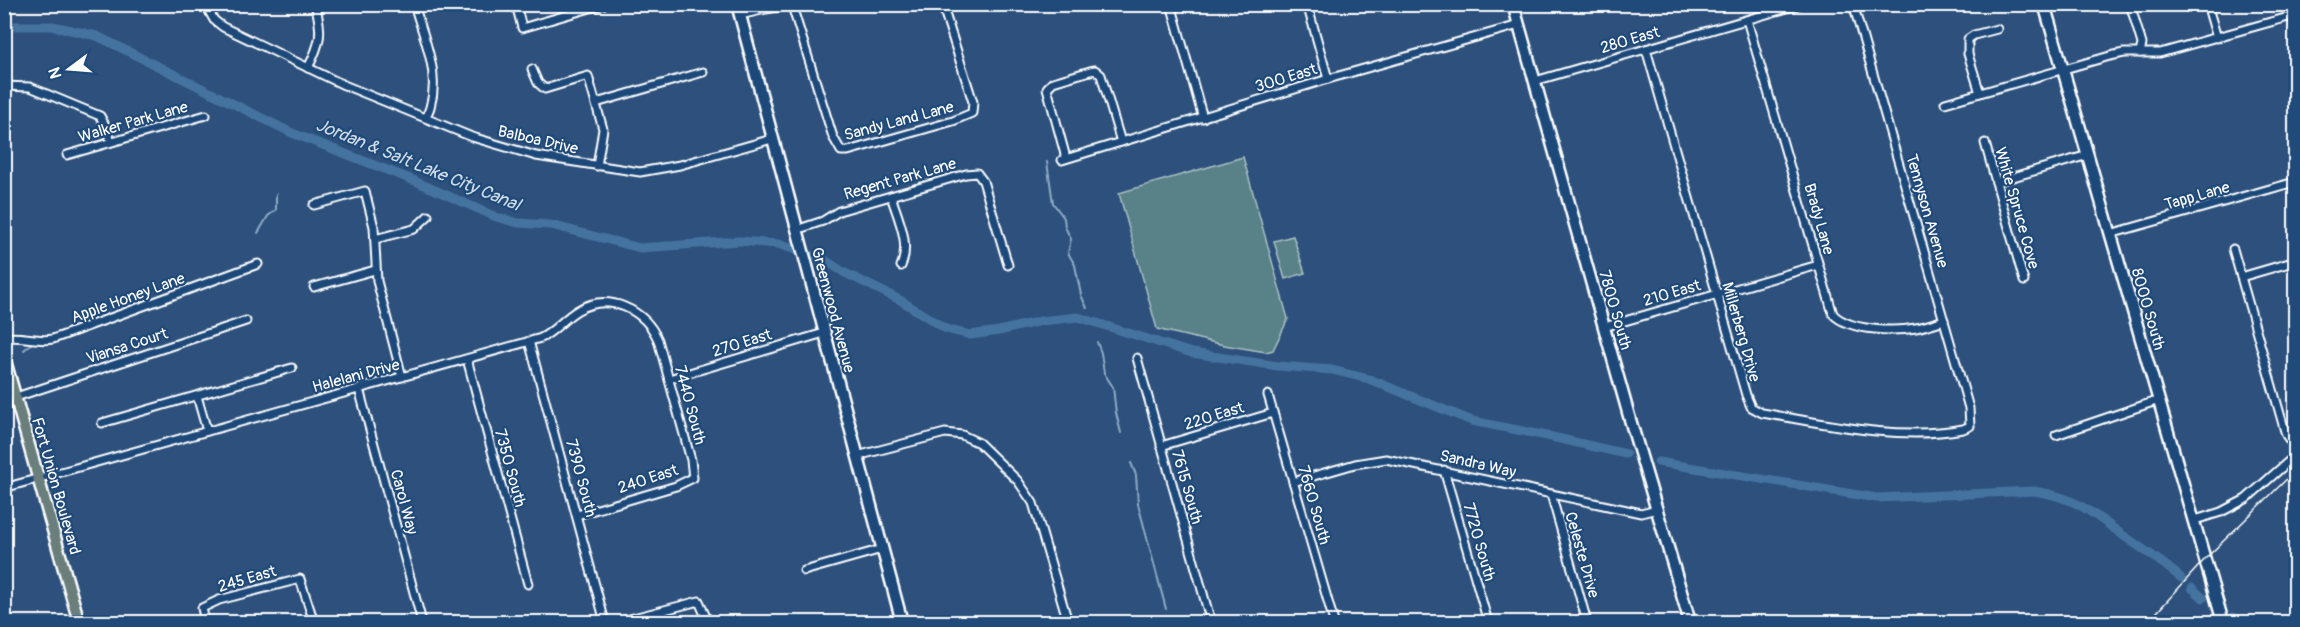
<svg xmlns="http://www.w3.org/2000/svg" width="2300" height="627" font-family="Pangolin,sans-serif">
  <rect width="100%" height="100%" fill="#2d517c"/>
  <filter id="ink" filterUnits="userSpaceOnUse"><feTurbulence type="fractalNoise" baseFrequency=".0167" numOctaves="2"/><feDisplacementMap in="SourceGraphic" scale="12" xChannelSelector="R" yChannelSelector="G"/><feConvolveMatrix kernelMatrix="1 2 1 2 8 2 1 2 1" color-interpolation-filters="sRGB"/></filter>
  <g filter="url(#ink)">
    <g fill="#588288" stroke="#acc0c4" stroke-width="1.5">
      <polygon points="1243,157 1288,319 1273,350 1266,352 1224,345 1157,329 1119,193"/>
      <polygon points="1293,236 1305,273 1285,279 1274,241"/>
    </g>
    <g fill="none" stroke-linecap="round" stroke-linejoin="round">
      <g stroke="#8fabc6" stroke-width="2">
        <polyline points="1047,162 1053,203 1064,218 1065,227 1071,239 1068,253 1075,265 1081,295 1087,308"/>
        <polyline points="258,233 268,216 276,210 276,194"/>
        <polyline points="1097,342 1101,353 1104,373 1113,387 1116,413 1121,433"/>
        <polyline points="24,350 31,344"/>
        <polyline points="1131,463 1136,475 1138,504 1166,609"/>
      </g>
      <g stroke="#4573a0" stroke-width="9">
        <polyline points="4,26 53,26 97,36 292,133 415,181 496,217 518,223 551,225 640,248 739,241 778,244 825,260 845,273 900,300 946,329 970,335 999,331 1041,321 1078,317 1192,353 1278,366 1332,370 1369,379 1472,421 1552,437 1626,454"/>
        <path d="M1658,462L1877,498L2034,491C2078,498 2089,511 2124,536C2144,550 2163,562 2181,578"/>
        <polyline points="2192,588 2203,598"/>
        <polyline points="2233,617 2242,622"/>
      </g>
      <defs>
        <g id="street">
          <path d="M414,4C425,43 444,79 426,118"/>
          <polyline points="516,4 522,28 604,4"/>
          <polyline points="1171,4 1203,118"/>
          <polyline points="1307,4 1328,79"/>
          <polyline points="2130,4 2142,44 2140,53"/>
          <polyline points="2207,4 2217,38"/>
          <polyline points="2289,4 2296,29"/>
          <polyline points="792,6 833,137 841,151 848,151 953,121 972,113 973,102 942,4"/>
          <polyline points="209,11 214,20 223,27 344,85 472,137 536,156 640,172 680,165 772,139"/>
          <polyline points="740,15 766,9 798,4"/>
          <path d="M1747,20L1833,314C1849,331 1894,332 1916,328C1926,326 1935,323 1944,320"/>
          <path d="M1646,49L1746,395L1751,407L1762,413C1828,424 1897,441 1963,429L1970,426L1969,408L1853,4"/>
          <path d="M308,68C321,42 323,33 315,4"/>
          <polyline points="532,69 538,83 545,89 588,76 603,129 597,166"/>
          <polyline points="1535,81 1801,4"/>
          <polyline points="4,86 30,87 100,116 106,127 111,142"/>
          <polyline points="1980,93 1968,54 1968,39 1974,35 1997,29"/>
          <polyline points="596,103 703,72"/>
          <polyline points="1945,103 2110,56 2124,53 2160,53 2292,16"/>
          <polyline points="1985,143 2024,281"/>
          <polyline points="67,155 206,115"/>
          <polyline points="1066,158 1047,88 1053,82 1090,71 1095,70 1101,75 1121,142"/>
          <polyline points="1062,160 1328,79 1519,25"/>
          <polyline points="1996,182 2088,155"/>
          <path d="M891,196C898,218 911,244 901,266"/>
          <polyline points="314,205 365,191 374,227 377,281 402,377"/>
          <polyline points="796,230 823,221 839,211 966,174 977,173 983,181 1008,265"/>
          <polyline points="2110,234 2291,183"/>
          <polyline points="375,239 414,229 428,216"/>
          <polyline points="2233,249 2286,435 2296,449"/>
          <polyline points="2241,277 2296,261"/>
          <polyline points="314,287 375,270"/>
          <polyline points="1604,327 1818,265"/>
          <path d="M4,338C23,335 36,342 53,339L258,264"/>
          <polyline points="529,341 605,622"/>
          <polyline points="1137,358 1211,622"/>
          <polyline points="467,359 528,584"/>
          <polyline points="669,379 824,333"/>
          <polyline points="359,389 422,622"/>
          <polyline points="1268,395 1334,622"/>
          <polyline points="197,396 207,431"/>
          <polyline points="16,397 246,321"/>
          <polyline points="102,423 292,368"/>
          <polyline points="2056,435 2159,400"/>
          <polyline points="1161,446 1273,413"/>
          <polyline points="857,456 945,433 962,435 979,443 1018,481 1033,503 1068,622"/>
          <polyline points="1444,470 1488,622"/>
          <polyline points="1293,482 1355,464 1386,459 1641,513 1657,509"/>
          <path d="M4,488L541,338C555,331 564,318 578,310C609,292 645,310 658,340L691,460L693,478L676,486L577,515"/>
          <polyline points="1551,494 1587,622"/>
          <polyline points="2195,520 2221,512 2246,499 2296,455"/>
          <polyline points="804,571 882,549"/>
          <polyline points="205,622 202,608 219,600 300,579 314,622"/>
          <polyline points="618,622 699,601 708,622"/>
        </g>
        <g id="secondary">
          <polyline points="737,4 902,622"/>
          <polyline points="1513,4 1629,416 1690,622"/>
          <polyline points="2044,4 2223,622"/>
        </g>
        <polyline id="primary" points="4,357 79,622"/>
      </defs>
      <use href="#street" stroke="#fff" stroke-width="11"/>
      <use href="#secondary" stroke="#fff" stroke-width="15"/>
      <use href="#primary" stroke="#fff" stroke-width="15"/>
      <use href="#street" stroke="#1f4a7a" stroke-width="7"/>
      <use href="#secondary" stroke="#1f4a7a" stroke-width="10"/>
      <use href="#primary" stroke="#6b7f7c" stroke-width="10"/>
      <polyline stroke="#fff" stroke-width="1.5" points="2148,622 2206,558 2296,470"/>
    </g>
  </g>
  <g text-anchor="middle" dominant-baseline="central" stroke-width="4.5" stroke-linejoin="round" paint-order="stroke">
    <g font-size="16" fill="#fff" stroke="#1f4a7a">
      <text transform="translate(1630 40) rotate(-16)">280 East</text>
      <text transform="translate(1286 78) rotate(-17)">300 East</text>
      <text transform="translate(899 121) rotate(-15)">Sandy Land Lane</text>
      <text transform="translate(133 122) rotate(-16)">Walker Park Lane</text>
      <text transform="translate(538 140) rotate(13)">Balboa Drive</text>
      <text transform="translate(900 179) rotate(-16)">Regent Park Lane</text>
      <text transform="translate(2197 196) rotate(-16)">Tapp Lane</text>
      <text transform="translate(2017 208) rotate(74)">White Spruce Cove</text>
      <text transform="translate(1927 211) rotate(74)">Tennyson Avenue</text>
      <text transform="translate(1819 219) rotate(74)">Brady Lane</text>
      <text transform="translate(1672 293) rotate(-16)">210 East</text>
      <text transform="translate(128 298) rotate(-20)">Apple Honey Lane</text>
      <text transform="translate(2148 309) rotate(74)">8000 South</text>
      <text transform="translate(833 310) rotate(75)">Greenwood Avenue</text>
      <text transform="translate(1615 310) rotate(74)">7800 South</text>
      <text transform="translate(1741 332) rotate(74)">Millerberg Drive</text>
      <text transform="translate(742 343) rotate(-17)">270 East</text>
      <text transform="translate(127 346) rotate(-18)">Viansa Court</text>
      <text transform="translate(356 376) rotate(-15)">Halelani Drive</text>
      <text transform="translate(690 405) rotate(75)">7440 South</text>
      <text transform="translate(1214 416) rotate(-17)">220 East</text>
      <text transform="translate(1478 464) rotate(13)">Sandra Way</text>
      <text transform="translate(510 468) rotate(75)">7350 South</text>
      <text transform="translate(581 478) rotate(75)">7390 South</text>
      <text transform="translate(648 479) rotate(-18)">240 East</text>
      <text transform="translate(56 486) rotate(74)">Fort Union Boulevard</text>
      <text transform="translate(1187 487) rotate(74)">7615 South</text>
      <text transform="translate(404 502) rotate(75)">Carol Way</text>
      <text transform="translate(1314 505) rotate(74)">7660 South</text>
      <text transform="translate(1479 542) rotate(74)">7720 South</text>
      <text transform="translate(1582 555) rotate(74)">Celeste Drive</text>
      <text transform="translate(247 579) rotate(-16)">245 East</text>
    </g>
    <g font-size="18" font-style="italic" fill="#d0dce7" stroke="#1f4a7a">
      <text transform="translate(418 165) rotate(22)">Jordan &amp; Salt Lake City Canal</text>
    </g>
  </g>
  <rect width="2300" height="627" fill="none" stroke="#1f4a7a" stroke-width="24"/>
  <rect x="12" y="12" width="2276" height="603" fill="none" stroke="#fff" stroke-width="2" filter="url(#ink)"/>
  <g transform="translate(69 69) rotate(254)" stroke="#1f4a7a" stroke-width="4.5" paint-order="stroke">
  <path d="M0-4.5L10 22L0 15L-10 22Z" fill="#ffffff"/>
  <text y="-9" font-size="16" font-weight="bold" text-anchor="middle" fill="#ffffff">N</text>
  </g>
</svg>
